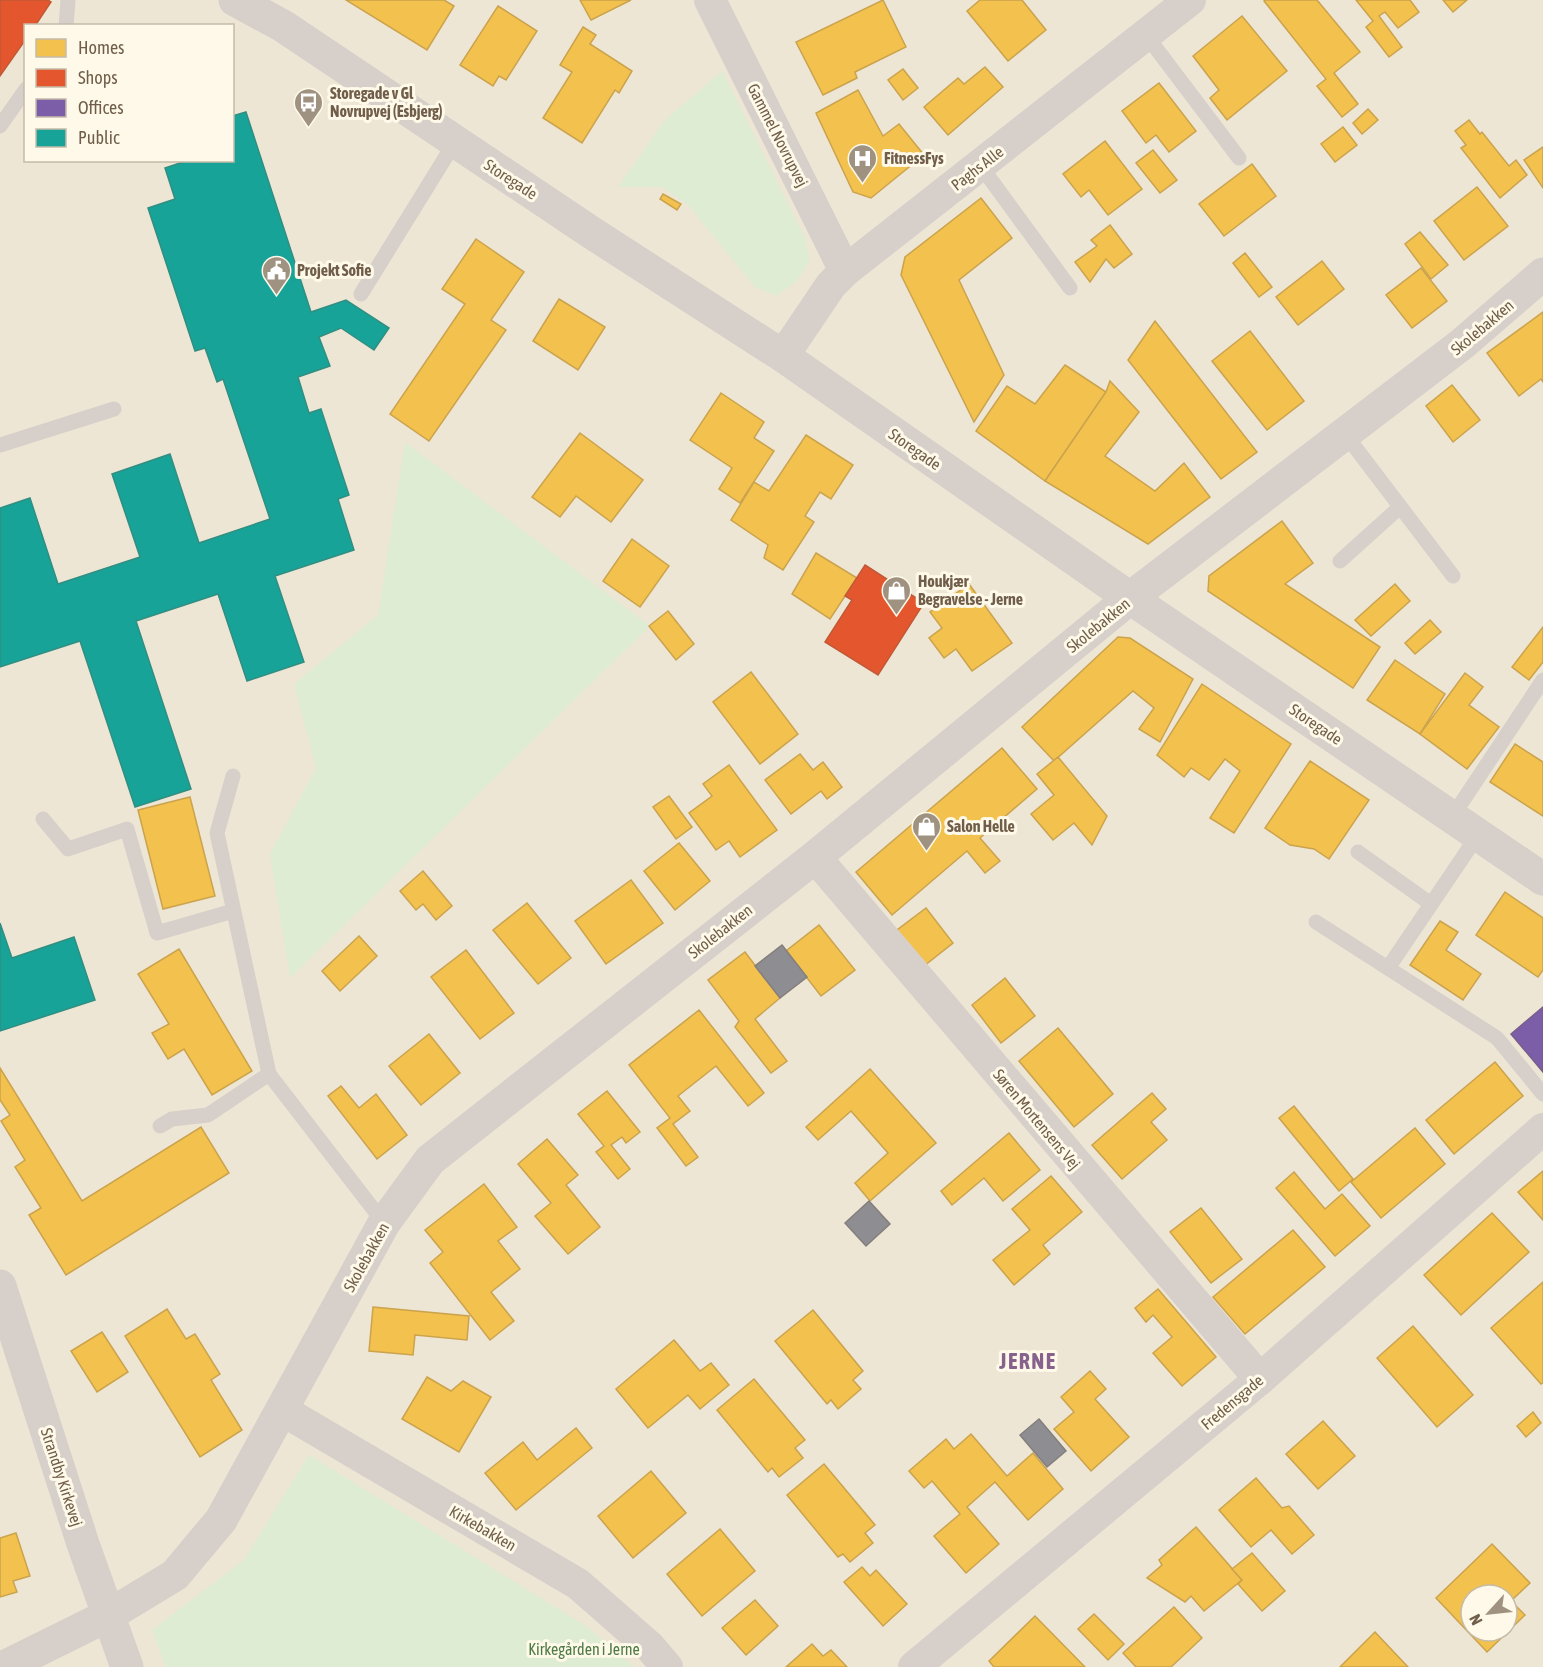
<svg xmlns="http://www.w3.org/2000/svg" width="1543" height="1667" font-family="'Asap Condensed',sans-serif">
  <rect width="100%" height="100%" fill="#f5f2e8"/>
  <path fill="#eee6d5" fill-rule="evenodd" d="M0,0H1543V1667H0ZM26,26H232V160H26ZM1471,1595H1507V1631H1471Z"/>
  <g fill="#ddecd3">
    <polygon points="722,71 805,238 810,260 797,281 776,296 755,287 688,205 662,187 618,187 665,120"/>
    <polygon points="405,442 650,626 290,978 270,854 316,768 294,684 378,615"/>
    <polygon points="309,1455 586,1626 634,1667 166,1667 152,1630 244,1560"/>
  </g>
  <g fill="#f2c14e" stroke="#cba34d" stroke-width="1.5" fill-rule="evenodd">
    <polygon points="346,0 444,0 454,6 427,50"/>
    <polygon points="580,0 631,0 591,20"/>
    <polygon points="883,0 906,47 855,72 857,78 823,95 796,42"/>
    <polygon points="980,0 1022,0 1046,30 1008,61 967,11"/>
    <polygon points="1265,0 1317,0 1360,52 1334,73 1358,104 1342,117 1317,86 1326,79 1264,1"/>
    <polygon points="1356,0 1410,0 1419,12 1398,28 1385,12 1379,16 1402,47 1389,57 1366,27 1373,21"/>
    <polygon points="1443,0 1467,0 1453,12"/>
    <polygon points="498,6 537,31 506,80 499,76 493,86 460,65"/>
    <polygon points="1242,16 1287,71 1227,120 1210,98 1219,90 1193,56"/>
    <polygon points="583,27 596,35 590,44 632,71 619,93 615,90 582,143 543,118 572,72 560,65"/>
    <polygon points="985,67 1003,87 948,135 924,107 958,78 964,84"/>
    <polygon points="903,69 918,88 903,100 888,80"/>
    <polygon points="1159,83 1196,131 1169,152 1156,135 1146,143 1122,111"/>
    <polygon points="858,90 883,136 899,124 924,155 871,198 853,192 816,113"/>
    <polygon points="1368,109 1378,120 1362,134 1353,123"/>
    <polygon points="1469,120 1480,134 1482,132 1509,166 1516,160 1527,175 1500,198 1461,148 1466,145 1455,131"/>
    <polygon points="1343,127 1357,145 1335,162 1321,144"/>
    <polygon points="1105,141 1142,189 1108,215 1089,190 1081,197 1063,174"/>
    <polygon points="1543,147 1543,188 1524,160"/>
    <polygon points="1153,150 1177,180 1160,193 1136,163"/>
    <polygon points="1252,164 1276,196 1224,236 1199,204"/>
    <polygon points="1477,187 1508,226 1464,260 1434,221"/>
    <polygon points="663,194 681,204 677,210 660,199"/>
    <polygon points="981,198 1012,238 959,280 1004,375 974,422 901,275 905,257"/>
    <polygon points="1110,225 1132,254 1114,268 1106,259 1090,282 1075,262 1097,246 1091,240"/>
    <polygon points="1420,232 1448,265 1431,279 1405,244"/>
    <polygon points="476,239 524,272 491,320 506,330 429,441 390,414 465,304 442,289"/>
    <polygon points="1245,253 1272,287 1259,297 1233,263"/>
    <polygon points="1322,261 1344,289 1298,325 1276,297"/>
    <polygon points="1421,268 1447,301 1412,328 1386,295"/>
    <polygon points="559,299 605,327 578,370 533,341"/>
    <polygon points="1543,312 1543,382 1541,379 1519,396 1487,353"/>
    <polygon points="1155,321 1257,452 1221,479 1128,360"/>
    <polygon points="1250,331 1304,401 1267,430 1212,361"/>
    <polygon points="1065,365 1106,392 1045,481 976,431 1007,386 1035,404"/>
    <polygon points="1110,381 1139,412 1105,456 1155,491 1184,463 1210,497 1148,544 1045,481 1106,392"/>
    <polygon points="1452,385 1480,420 1453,442 1426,406"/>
    <polygon points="721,393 764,422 754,438 774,451 740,503 719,489 732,468 690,440"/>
    <polygon points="580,433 643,480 611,522 576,496 560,517 532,497"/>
    <polygon points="806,435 853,465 831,499 820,492 805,516 814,522 783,570 764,558 768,545 731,520 754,482 769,491"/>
    <polygon points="1282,521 1313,563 1285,584 1380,647 1353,688 1208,591 1209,576"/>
    <polygon points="632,539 669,566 640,607 603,581"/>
    <polygon points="816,553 857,578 830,619 792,594"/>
    <polygon points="969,584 1012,643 972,671 956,649 944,658 929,638 942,628 930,612"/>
    <polygon points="1395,584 1410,601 1371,636 1355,620"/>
    <polygon points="668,611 694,644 676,660 649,626"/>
    <polygon points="1430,620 1441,632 1415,654 1405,643"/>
    <polygon points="1543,627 1543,662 1529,680 1512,667"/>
    <polygon points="1118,637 1130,638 1193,679 1160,742 1139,729 1154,708 1133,691 1054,761 1022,727"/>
    <polygon points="1395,660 1445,694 1420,734 1367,700"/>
    <polygon points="751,672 798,734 760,764 713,702"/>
    <polygon points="1465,673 1483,687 1469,705 1499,727 1467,769 1420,734"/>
    <polygon points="1202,684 1291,744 1234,833 1210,818 1240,771 1225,759 1209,780 1191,768 1184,777 1157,755"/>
    <polygon points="1515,744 1543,762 1543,816 1490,782"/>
    <polygon points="1002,748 1037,789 980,838 1000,861 985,873 967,851 892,915 856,872"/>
    <polygon points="800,754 813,770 823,762 842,787 827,799 821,791 791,814 765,780"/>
    <polygon points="1058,757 1107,816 1092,845 1074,823 1053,840 1031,814 1054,795 1037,774"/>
    <polygon points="1310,761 1369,800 1329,859 1314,849 1290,845 1265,828"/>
    <polygon points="729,765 777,830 740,857 729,841 716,850 689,813 712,796 703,784"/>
    <polygon points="669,796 692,827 676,839 653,807"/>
    <polygon points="190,797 215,896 163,909 138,810"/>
    <polygon points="679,843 710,881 675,910 644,871"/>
    <polygon points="423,871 452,906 436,920 423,904 416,910 400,891"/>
    <polygon points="631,880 663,923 606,964 575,921"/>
    <polygon points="1505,892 1543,918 1543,970 1538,977 1476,935"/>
    <polygon points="527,903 571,958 538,984 493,930"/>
    <polygon points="926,908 953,943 924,966 897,930"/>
    <polygon points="1440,921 1458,932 1446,950 1481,974 1463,1000 1410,965"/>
    <polygon points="819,925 855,970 821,996 786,951"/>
    <polygon points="359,936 377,956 340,991 322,971"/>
    <polygon points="179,949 252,1071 212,1095 184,1049 168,1059 152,1033 169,1024 138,974"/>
    <polygon points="466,950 514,1013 480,1039 431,977"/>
    <polygon points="745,952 780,998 755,1019 787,1061 771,1073 735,1027 739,1021 708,980"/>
    <polygon points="1005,978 1035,1016 1001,1043 972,1005"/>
    <polygon points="699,1010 764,1093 748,1106 716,1066 678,1096 690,1111 673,1124 698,1157 686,1166 657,1128 670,1118 629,1065"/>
    <polygon points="1058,1028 1113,1094 1074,1127 1019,1061"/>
    <polygon points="429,1034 460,1073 421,1105 389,1066"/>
    <polygon points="1495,1062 1523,1096 1454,1154 1426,1120"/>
    <polygon points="0,1068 82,1201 201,1127 229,1173 66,1275 29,1215 41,1208 15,1167 25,1160 1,1121 10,1115 0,1100"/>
    <polygon points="870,1069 936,1143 870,1201 855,1183 888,1153 851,1111 818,1140 806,1127"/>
    <polygon points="341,1086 359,1108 376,1094 407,1135 377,1159 328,1096"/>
    <polygon points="607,1091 640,1132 626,1143 622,1137 611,1145 630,1169 618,1179 596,1152 604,1146 578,1114"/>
    <polygon points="1152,1093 1166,1109 1151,1122 1167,1140 1122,1179 1092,1145"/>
    <polygon points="1294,1106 1353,1179 1339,1191 1279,1118"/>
    <polygon points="1415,1128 1445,1164 1381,1218 1351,1182"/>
    <polygon points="1009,1133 1040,1170 1003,1201 984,1178 952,1205 941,1191"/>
    <polygon points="547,1139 578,1175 566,1185 600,1227 568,1254 535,1216 551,1203 518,1164"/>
    <polygon points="1543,1171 1543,1220 1518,1192"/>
    <polygon points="1294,1172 1325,1209 1342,1194 1370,1226 1335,1256 1276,1188"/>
    <polygon points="1051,1176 1082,1212 1043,1245 1050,1254 1014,1285 993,1260 1030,1230 1012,1209"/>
    <polygon points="484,1184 517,1227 498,1241 520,1269 491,1292 514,1321 490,1340 430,1263 443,1252 425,1230"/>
    <polygon points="1201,1208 1242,1259 1211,1283 1170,1232"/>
    <polygon points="1492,1213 1529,1252 1461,1315 1424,1275"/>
    <polygon points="1293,1230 1325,1267 1245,1334 1213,1297"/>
    <polygon points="1543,1282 1543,1383 1541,1384 1491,1328"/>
    <polygon points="1158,1289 1216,1357 1182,1386 1153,1353 1172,1337 1153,1315 1146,1322 1135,1308"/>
    <polygon points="373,1307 469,1316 467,1340 415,1335 413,1355 369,1351"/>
    <polygon points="167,1309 186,1339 195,1334 220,1374 211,1380 242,1430 200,1457 125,1336"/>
    <polygon points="813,1310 863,1371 853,1380 861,1389 838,1409 831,1400 827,1404 775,1341"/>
    <polygon points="1413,1326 1473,1395 1437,1427 1377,1358"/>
    <polygon points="102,1332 128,1372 97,1392 71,1351"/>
    <polygon points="674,1340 700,1371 711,1363 729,1385 700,1409 688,1395 648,1428 616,1389"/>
    <polygon points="1090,1371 1106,1389 1095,1399 1129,1437 1091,1471 1054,1429 1074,1412 1061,1397"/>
    <polygon points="427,1377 451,1391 463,1381 491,1397 459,1452 402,1419"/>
    <polygon points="754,1379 805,1440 795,1448 803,1458 779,1477 772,1468 768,1472 717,1410"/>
    <polygon points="1533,1412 1541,1423 1526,1437 1517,1426"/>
    <polygon points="1323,1421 1355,1456 1318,1489 1286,1454"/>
    <polygon points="576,1428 592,1448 516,1510 485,1473 523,1442 537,1460"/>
    <polygon points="971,1434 1007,1476 1033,1453 1063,1489 1028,1520 995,1482 967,1507 999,1544 966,1573 934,1536 960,1514 932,1481 924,1488 909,1471 946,1439 954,1449"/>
    <polygon points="824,1464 875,1525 865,1533 873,1543 850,1562 843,1554 838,1557 787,1495"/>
    <polygon points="651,1471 686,1513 633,1558 598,1516"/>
    <polygon points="1256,1478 1282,1508 1289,1506 1314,1535 1292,1554 1271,1530 1251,1547 1219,1510"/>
    <polygon points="1196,1527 1242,1580 1204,1611 1191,1596 1185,1602 1147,1578 1162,1565 1159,1560"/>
    <polygon points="720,1529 755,1571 702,1616 667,1574"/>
    <polygon points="16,1533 30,1576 13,1581 17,1592 0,1597 0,1538"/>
    <path d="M1492,1544L1530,1583L1511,1601L1525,1615L1487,1652L1436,1598ZM1471,1595H1507V1631H1471Z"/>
    <polygon points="1252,1553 1285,1591 1262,1611 1238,1584 1242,1580 1232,1569"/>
    <polygon points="862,1567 870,1576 876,1570 907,1604 883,1626 844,1582"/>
    <polygon points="755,1600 778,1626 746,1655 722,1628"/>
    <polygon points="1174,1607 1202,1638 1171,1667 1136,1667 1123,1653"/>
    <polygon points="1094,1614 1124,1644 1108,1660 1078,1629"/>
    <polygon points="1035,1616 1085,1667 994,1667 989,1661"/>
    <polygon points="1375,1632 1408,1667 1340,1667"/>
    <polygon points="812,1644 823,1656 831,1650 847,1667 786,1667"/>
  </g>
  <g fill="#e4572e" stroke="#c15936" stroke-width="1.5">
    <polygon points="0,0 48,0 51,2 35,26 26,26 26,39 0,76"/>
    <polygon points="865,565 924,603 878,675 825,642 852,600 845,596"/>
  </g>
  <polygon fill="#7b5ea7" stroke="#785e8b" stroke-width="1.5" points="1543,1007 1543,1072 1511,1034"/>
  <g fill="#17a398" stroke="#328e81" stroke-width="1.5">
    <polygon points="246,112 311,312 346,300 389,328 374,350 341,328 319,337 330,366 298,377 309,413 321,409 349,495 338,499 354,550 275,576 304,662 247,681 218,594 136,621 191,789 135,807 80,641 0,667 0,508 30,498 58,584 140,557 112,474 170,454 199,543 270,519 223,379 217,382 205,348 195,351 148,208 175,199 165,168 189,160 232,160 232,116"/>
    <polygon points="0,923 12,958 74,937 95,1000 0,1031"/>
  </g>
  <g fill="#8d8d92" stroke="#847f7c" stroke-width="1.5">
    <polygon points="782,945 807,977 780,998 755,966"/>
    <polygon points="869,1201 890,1224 866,1246 845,1223"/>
    <polygon points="1039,1419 1066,1451 1047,1467 1020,1435"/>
  </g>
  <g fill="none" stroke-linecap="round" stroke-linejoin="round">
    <g stroke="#d7d0ca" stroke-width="15">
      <polyline points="66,26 68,0"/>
      <polyline points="1146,35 1239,158"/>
      <polyline points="0,126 26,89"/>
      <polyline points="980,165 1070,288"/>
      <polyline points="361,294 455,142"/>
      <polyline points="1345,434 1453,576"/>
      <polyline points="0,445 114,409"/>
      <polyline points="1340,561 1400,507"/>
      <polyline points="233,776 217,833 269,1074 384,1223"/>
      <polyline points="1452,817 1543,680"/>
      <polyline points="43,819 68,849 127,829 157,933 233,911"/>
      <polyline points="1358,852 1431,904"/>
      <polyline points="1316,922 1497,1038 1543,1094"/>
      <polyline points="1388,968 1478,835"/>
      <polyline points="160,1126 172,1119 208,1115 269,1074"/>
    </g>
    <g stroke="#d7d0ca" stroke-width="32">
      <polyline points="710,0 845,271"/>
      <polyline points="783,356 831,285 845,271 1190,0"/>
      <polyline points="815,857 1260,1379"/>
      <polyline points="282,1410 578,1584 650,1647 667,1667"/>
      <polyline points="914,1667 1260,1379 1543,1129"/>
    </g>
    <g stroke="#d7d0ca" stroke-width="33">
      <polyline points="235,0 283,26 592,233 783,356 1130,598 1543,879"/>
      <polyline points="0,1286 83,1544 127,1667"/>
      <polyline points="4,1667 109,1615 175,1575 221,1520 384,1223 430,1160 815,857 1130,598 1462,344 1543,274"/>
    </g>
  </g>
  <defs>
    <symbol id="bus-pin" viewBox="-11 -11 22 30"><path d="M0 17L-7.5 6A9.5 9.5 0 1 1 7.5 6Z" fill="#9f9281" stroke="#fef9e8"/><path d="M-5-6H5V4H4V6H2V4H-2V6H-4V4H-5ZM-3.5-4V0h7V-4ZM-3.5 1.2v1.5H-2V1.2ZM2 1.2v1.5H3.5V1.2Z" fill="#fff"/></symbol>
    <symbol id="hospital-pin" viewBox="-11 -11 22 30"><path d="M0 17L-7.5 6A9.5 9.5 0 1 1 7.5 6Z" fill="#9f9281" stroke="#fef9e8"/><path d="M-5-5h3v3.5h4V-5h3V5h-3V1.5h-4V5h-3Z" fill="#fff"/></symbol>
    <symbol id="civic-pin" viewBox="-11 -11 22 30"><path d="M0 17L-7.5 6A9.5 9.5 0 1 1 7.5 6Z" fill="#9f9281" stroke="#fef9e8"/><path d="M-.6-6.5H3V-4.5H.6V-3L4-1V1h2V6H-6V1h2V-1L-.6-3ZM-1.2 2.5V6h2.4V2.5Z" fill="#fff"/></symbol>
    <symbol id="shop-pin" viewBox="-11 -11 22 30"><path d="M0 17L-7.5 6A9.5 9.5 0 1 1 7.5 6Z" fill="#9f9281" stroke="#fef9e8"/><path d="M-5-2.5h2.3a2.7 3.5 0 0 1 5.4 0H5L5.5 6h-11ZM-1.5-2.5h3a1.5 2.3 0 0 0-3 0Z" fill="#fff"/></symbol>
  </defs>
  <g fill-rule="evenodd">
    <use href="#bus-pin" x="292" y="86" width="33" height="45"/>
    <use href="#hospital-pin" x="846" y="142" width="33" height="45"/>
    <use href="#civic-pin" x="260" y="254" width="33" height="45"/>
    <use href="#shop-pin" x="880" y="574" width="33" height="45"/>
    <use href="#shop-pin" x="910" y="810" width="33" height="45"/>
  </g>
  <g text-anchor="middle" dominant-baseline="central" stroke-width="6" stroke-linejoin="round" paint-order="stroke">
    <g font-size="16" font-weight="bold" fill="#705e4a" stroke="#fef9e8" text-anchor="start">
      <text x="330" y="93">Storegade v Gl<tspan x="330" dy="18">Novrupvej (Esbjerg)</tspan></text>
      <text x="884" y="158">FitnessFys</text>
      <text x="297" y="270">Projekt Sofie</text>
      <text x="918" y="581">Houkjær<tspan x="918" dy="18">Begravelse - Jerne</tspan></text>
      <text x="947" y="826">Salon Helle</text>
    </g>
    <g font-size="16" fill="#705e4a" stroke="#fef9e8">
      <text transform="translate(778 135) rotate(63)">Gammel Novrupvej</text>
      <text transform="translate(977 168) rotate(-38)">Paghs Alle</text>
      <text transform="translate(511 179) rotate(33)">Storegade</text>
      <text transform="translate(1482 327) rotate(-40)">Skolebakken</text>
      <text transform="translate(915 449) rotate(35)">Storegade</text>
      <text transform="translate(1098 625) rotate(-39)">Skolebakken</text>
      <text transform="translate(1316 724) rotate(34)">Storegade</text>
      <text transform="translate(720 931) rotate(-38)">Skolebakken</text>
      <text transform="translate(1037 1119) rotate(50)">Søren Mortensens Vej</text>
      <text transform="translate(366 1257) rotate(-61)">Skolebakken</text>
      <text transform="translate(1232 1402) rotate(-40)">Fredensgade</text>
      <text transform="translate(62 1477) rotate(72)">Strandby Kirkevej</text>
      <text transform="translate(483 1528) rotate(30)">Kirkebakken</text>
    </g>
    <g font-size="16" fill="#4d7b46" stroke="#fef9e8">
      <text x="584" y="1649">Kirkegården i Jerne</text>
    </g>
    <g font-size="22" font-weight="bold" letter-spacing="1.5" fill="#86628d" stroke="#fef9e8">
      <text x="1028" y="1361">JERNE</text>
    </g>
  </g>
  <rect x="24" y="24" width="210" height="138" fill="#fef9e8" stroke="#c5bba9" stroke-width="1.5"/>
  <rect x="36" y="39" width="30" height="18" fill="#f2c14e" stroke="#c5bba9" stroke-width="1.5"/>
  <text x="78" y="54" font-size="18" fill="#705e4a">Homes</text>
  <rect x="36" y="69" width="30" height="18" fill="#e4572e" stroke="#c5bba9" stroke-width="1.5"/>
  <text x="78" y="84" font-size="18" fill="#705e4a">Shops</text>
  <rect x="36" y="99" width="30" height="18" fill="#7b5ea7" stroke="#c5bba9" stroke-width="1.5"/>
  <text x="78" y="114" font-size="18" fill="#705e4a">Offices</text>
  <rect x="36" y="129" width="30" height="18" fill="#17a398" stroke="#c5bba9" stroke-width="1.5"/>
  <text x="78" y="144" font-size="18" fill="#705e4a">Public</text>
  <g transform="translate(1489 1613) rotate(243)"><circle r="28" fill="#fef9e8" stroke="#c5bba9" stroke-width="1.5"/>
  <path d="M0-4.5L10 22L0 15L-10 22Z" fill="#9f9281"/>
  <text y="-9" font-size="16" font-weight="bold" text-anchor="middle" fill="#705e4a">N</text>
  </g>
</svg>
